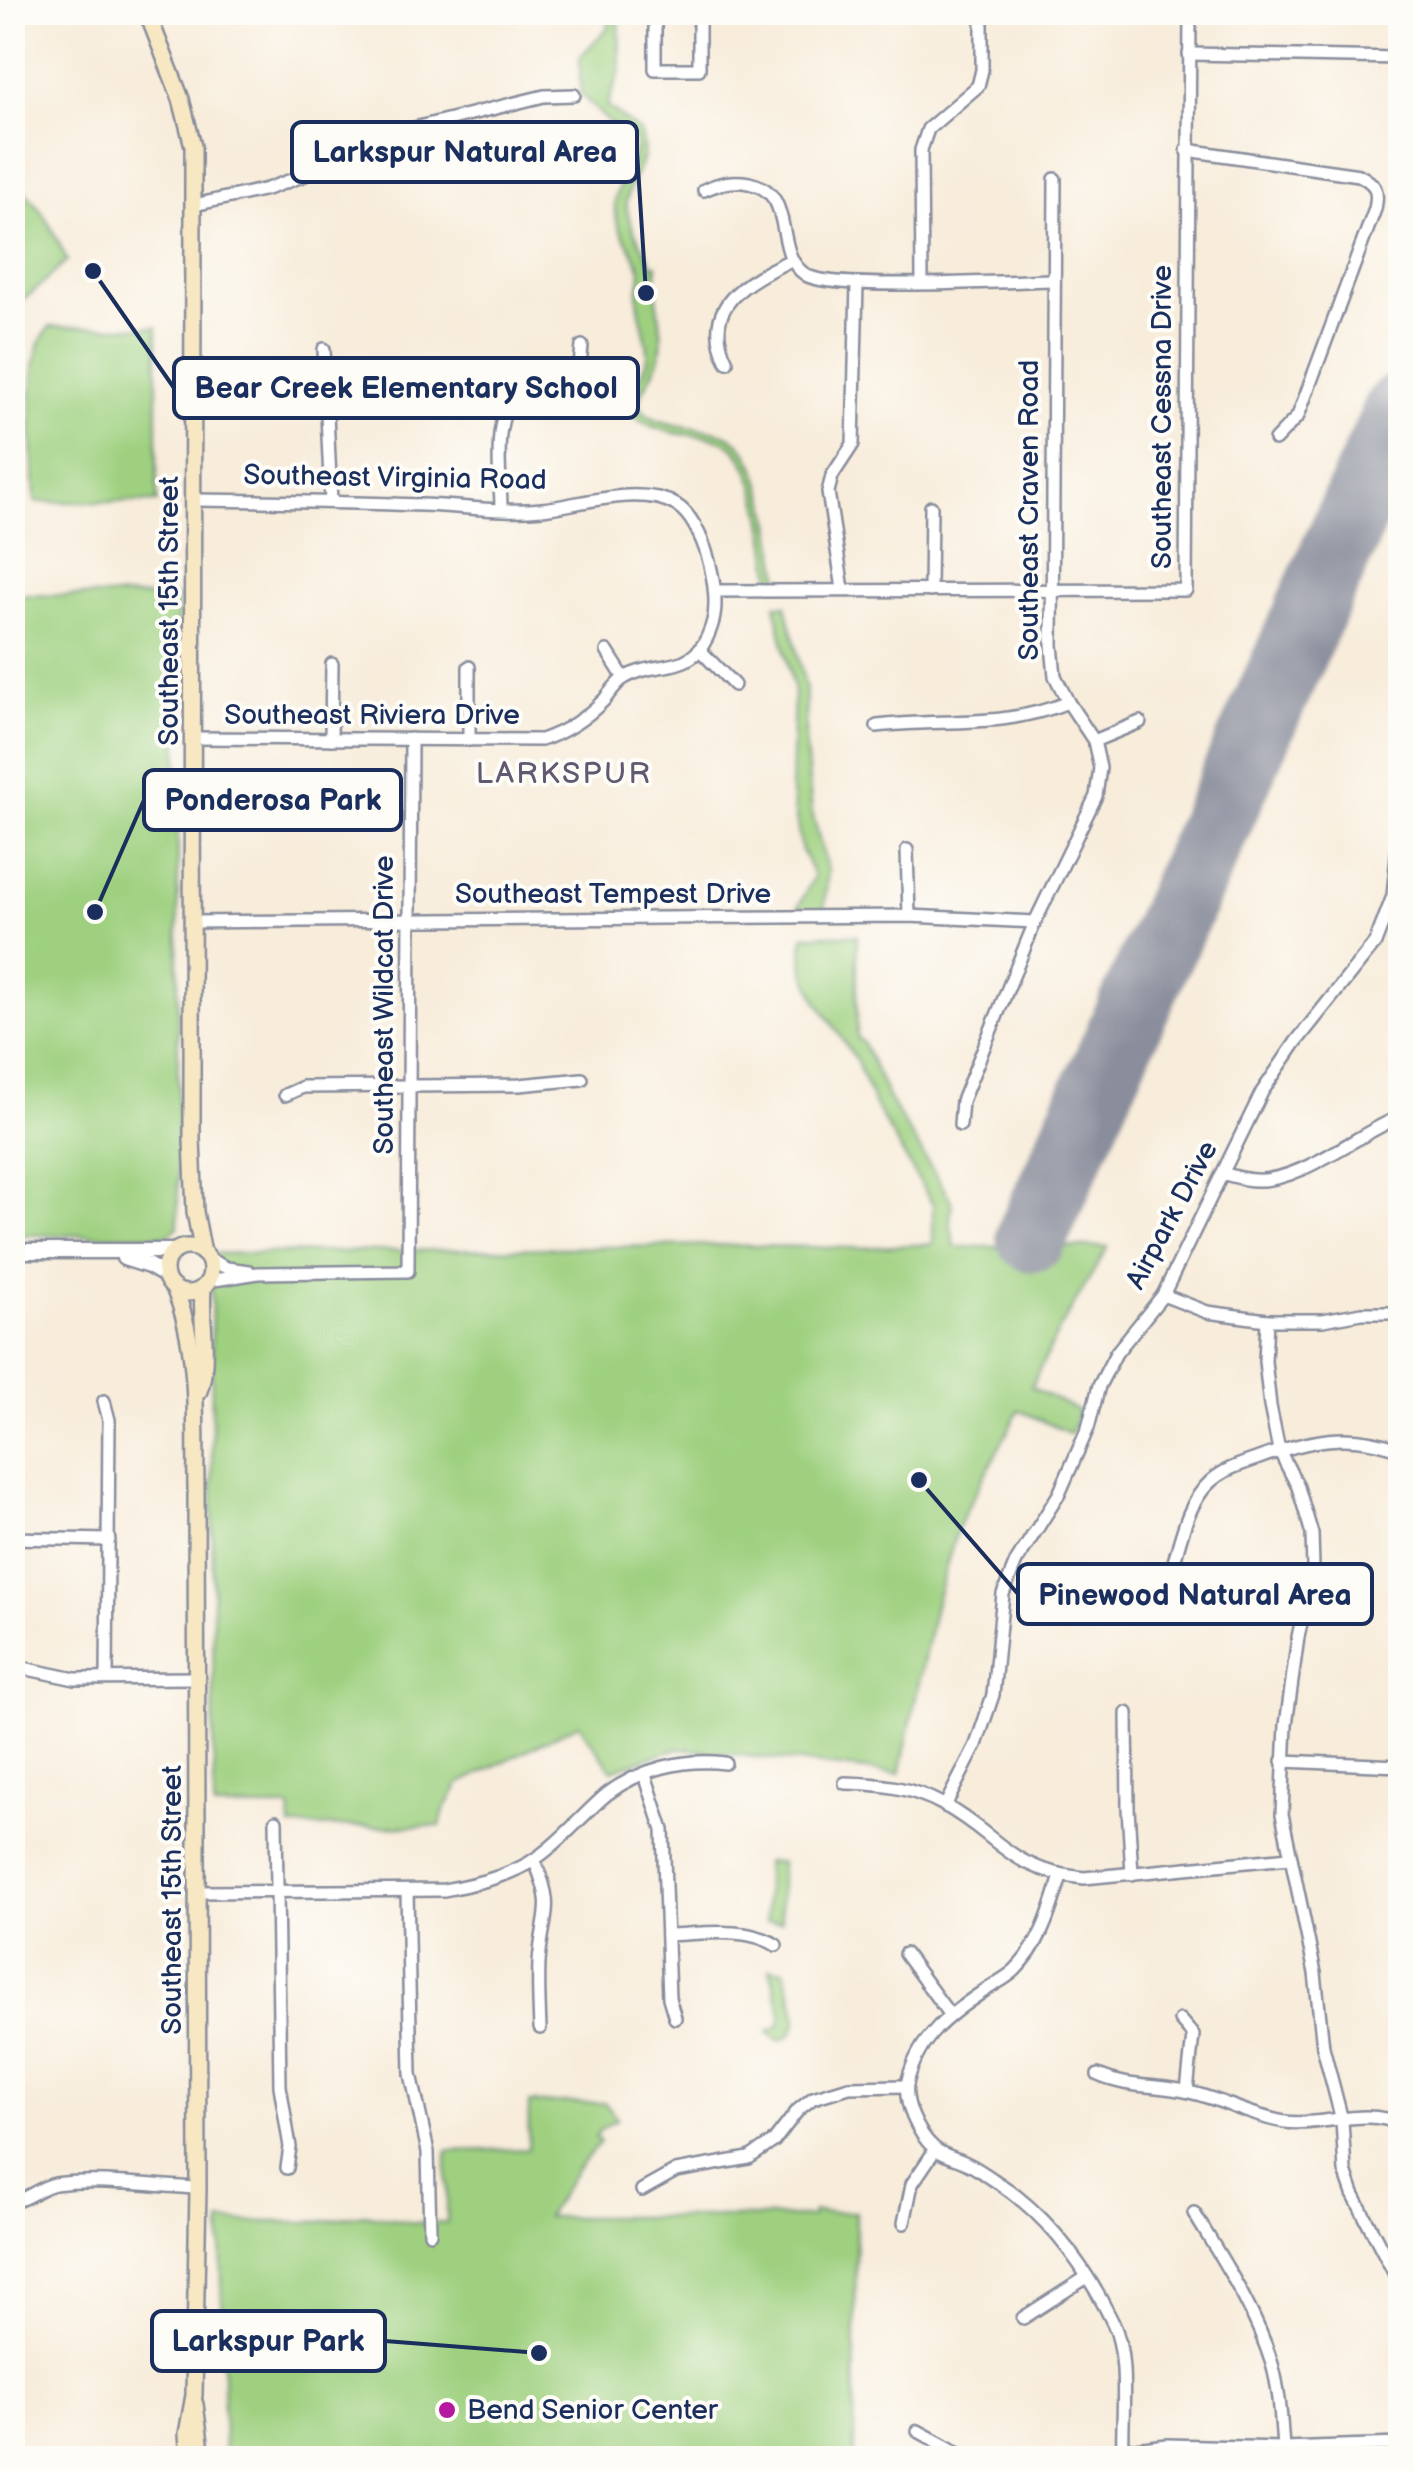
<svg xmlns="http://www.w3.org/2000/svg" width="1413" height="2471" font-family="'Balsamiq Sans',sans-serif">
  <rect width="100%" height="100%" fill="#fdfcf7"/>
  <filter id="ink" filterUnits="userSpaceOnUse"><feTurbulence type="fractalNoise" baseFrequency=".01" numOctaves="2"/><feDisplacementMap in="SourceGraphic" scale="20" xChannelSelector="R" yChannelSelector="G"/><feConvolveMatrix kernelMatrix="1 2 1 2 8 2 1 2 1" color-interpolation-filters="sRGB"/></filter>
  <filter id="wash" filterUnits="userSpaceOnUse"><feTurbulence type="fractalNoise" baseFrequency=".0048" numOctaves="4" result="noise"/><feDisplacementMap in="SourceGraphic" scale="40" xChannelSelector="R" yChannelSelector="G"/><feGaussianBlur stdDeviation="2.25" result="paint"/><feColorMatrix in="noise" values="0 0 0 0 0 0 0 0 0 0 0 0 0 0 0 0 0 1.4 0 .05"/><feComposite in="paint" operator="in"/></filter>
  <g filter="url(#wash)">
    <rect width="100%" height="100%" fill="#f8ecda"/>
    <g fill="#9ed07f" stroke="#5c806e" stroke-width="2.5">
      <path d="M609,13H619L620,71L607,106L640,132C652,163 631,172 627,199C624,221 643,245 652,265H657C652,299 666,326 660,355C657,373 639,388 640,407C650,421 672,425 689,427C704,430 722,430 734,439C766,462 774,542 780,579H772C766,544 761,464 727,443C713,435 691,436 674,433C662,430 640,424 634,415C619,395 651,372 648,351C646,333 639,316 638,298C637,288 643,278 640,268C633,245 613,230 615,204C616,184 631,166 637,147L631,134L609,123L580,93V57L609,26Z"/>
      <path d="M13,182C42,204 52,227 67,261L31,294L13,305Z"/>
      <path d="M50,327H157V502H35C34,462 21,355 50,327Z"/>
      <polygon points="13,595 178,597 178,1227 168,1236 13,1235"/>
      <polygon points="775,605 786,605 806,690 805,738 812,812 828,871 824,911 805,911 798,907 814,876 801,848 791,788 794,692"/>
      <polygon points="805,935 857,935 857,1037 863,1043 889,1099 952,1202 950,1221 955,1247 1108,1247 1059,1330 1031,1387 1079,1411 1071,1434 1019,1410 958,1526 935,1605 900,1774 679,1748 612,1770 579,1724 459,1784 444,1811 440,1826 291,1827 290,1808 214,1808 211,1254 714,1245 856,1248 933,1244 933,1205 875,1106 856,1060 817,1001 804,970 802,945"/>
      <rect x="766" y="1862" width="15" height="59"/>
      <path d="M770,1968L785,1970C787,1990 813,2035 778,2040L768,2032L779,2026L782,2015Z"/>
      <polygon points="529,2103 605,2103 617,2119 600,2130 595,2137 600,2142 576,2170 546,2217 812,2217 813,2212 856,2212 854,2458 224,2458 221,2222 319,2222 364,2214 415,2223 447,2222 447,2151 528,2149"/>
    </g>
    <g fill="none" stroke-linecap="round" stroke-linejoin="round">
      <polyline stroke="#8a8e9c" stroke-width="72" points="1032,1236 1400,409"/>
    </g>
  </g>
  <g filter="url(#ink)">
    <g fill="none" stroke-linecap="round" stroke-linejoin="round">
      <defs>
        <g id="minor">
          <polyline points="655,12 655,69 699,69 699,12"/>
          <polyline points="1189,54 1400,58"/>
          <path d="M1187,150L1359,175C1376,184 1379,190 1375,209L1298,416L1275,440"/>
          <path d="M704,190C719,183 732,180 749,183C798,193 771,253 806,275C830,291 1013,281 1053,280"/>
          <polyline points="194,205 267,189 305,175 370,141 398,132 544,96 574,95"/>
          <polyline points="922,282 921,150 928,129 978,86 982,70 982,12"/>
          <polyline points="324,349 331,502"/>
          <path d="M727,362C699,306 747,281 791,260"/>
          <path d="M501,508C501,472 488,406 527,386C541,379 559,380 575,375L580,366L582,346"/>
          <polyline points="843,589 828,492 832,476 853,444 857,284"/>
          <polyline points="715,591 1186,590 1190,12"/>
          <polyline points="930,591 931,507"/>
          <polyline points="699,649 734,685"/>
          <polyline points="607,651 624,678"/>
          <path d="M877,726C944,718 1004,729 1068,702"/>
          <path d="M193,738L541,740C566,732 585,719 604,700C610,693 617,682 624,678C660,657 697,680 713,621C721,591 704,521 676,505C640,484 579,505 542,509C503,513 460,506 421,505C345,502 270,501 194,500"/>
          <polyline points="331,739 332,664"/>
          <polyline points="469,740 469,667"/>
          <polyline points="1094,741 1140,722"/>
          <polyline points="907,850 909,916"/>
          <polyline points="192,922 909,916 1035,922"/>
          <polyline points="285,1095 303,1087 519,1085 582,1079"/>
          <polyline points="960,1125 962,1101 1035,922 1096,796 1100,768 1094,741 1068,702 1055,676 1052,645 1055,179"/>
          <path d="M1224,1174C1234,1176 1245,1180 1255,1180C1300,1183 1358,1133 1400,1117"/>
          <polyline points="208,1259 227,1268 249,1271"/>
          <polyline points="208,1281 258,1273 408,1271 411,739"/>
          <polyline points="1163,1295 1207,1312 1267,1320 1323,1320 1362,1313 1400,1313"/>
          <polyline points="1267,1320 1265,1361 1270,1406 1279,1450 1298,1487 1312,1534 1313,1568 1298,1637 1286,1725 1282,1814 1315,1973 1323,2047 1342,2120 1345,2171 1353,2194 1400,2284"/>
          <polyline points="104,1401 109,1420 107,1678"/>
          <polyline points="12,1538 109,1540"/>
          <path d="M1173,1565C1181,1538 1188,1502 1210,1482C1224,1469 1242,1464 1259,1458C1308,1440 1350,1430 1400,1450"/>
          <polyline points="12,1669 23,1668 75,1679 196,1678"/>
          <polyline points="1127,1713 1128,1808 1132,1874"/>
          <polyline points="1283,1761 1400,1766"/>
          <polyline points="645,1775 663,1830 669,1998 675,2018"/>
          <path d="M845,1783C880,1784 911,1787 942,1804C1001,1836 1007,1870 1084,1878L1289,1858"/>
          <polyline points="945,1806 976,1745 993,1695 1003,1594 1016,1562 1059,1494 1088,1428 1099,1386 1116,1353 1163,1295 1262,1092 1296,1042 1375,943 1393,896 1400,825"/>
          <polyline points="276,1821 280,2086 290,2147 287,2168"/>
          <path d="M534,1860C557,1912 542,1913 539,1963C538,1984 539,2006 540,2028"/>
          <path d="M1061,1876C1050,1911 1042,1943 1015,1970C1007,1978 994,1984 984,1991C948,2015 919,2037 908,2080C902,2101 918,2134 934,2148C942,2156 958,2158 968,2164C977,2168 985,2174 994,2180C1047,2214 1086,2267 1113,2323C1130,2358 1121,2419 1123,2458"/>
          <polyline points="407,1891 411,2074 428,2152 430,2233"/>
          <path d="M198,1892L444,1890C475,1884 512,1876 538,1857C564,1839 583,1814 607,1794C640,1769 684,1758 725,1763"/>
          <path d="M667,1935C701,1934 746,1926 776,1945"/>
          <polyline points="905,1954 949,2014"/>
          <polyline points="1180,2020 1193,2035 1187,2091"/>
          <path d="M1098,2075C1130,2089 1156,2084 1189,2092C1221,2099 1252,2117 1285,2122C1323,2127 1365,2107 1400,2124"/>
          <polyline points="642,2190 676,2171 749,2158 774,2141 798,2110 813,2098 849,2087 906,2086"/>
          <path d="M12,2202C29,2199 39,2187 55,2184C102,2178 152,2186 198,2188"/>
          <path d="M1194,2213C1223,2261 1255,2309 1272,2364C1280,2391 1281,2420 1283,2448"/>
          <polyline points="904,2223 912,2184 935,2150"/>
          <polyline points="1023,2318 1087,2277"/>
          <polyline points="918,2431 968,2458"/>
          <polyline points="1065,2458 1167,2445 1283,2448 1400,2444"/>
        </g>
        <g id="tertiary">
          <polyline points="12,1251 176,1251"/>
          <polyline points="124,1258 149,1266 166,1276"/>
        </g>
        <g id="secondary">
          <polyline points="147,12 181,99 193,146 192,1139 195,1212 203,1253"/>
          <circle cx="188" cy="1270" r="23"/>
          <path d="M174,1288C200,1349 195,1423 196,1489L198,2188L194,2395L187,2434L189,2458"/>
          <path d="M199,1391C210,1359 200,1321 203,1288"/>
          <polyline points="195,2404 202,2458"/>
        </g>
      </defs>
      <use href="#minor" stroke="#8a8e9c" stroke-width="16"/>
      <use href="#tertiary" stroke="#8a8e9c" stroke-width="19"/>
      <use href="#secondary" stroke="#8a8e9c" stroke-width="20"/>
      <use href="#minor" stroke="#fff" stroke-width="11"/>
      <use href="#tertiary" stroke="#fff" stroke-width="14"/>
      <use href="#secondary" stroke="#f7e8c3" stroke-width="15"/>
    </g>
  </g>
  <circle fill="#b5179e" stroke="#fdfcf7" stroke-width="4" cx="447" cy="2410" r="10"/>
  <g text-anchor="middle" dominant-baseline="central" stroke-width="8" stroke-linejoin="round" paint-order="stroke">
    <g font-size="28" fill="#1b2f5e" stroke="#fdfcf7">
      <text transform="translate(1162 417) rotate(-90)">Southeast Cessna Drive</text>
      <text transform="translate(395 478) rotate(1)">Southeast Virginia Road</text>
      <text transform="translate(1029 510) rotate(-90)">Southeast Craven Road</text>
      <text transform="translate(169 611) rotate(-90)">Southeast 15th Street</text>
      <text x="372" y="715">Southeast Riviera Drive</text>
      <text x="613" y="894">Southeast Tempest Drive</text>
      <text transform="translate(384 1005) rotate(-90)">Southeast Wildcat Drive</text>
      <text transform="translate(1172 1215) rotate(-62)">Airpark Drive</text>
      <text transform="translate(172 1900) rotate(-90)">Southeast 15th Street</text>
    </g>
    <g font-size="28" fill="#1b2f5e" stroke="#fdfcf7" text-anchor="start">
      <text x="467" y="2410">Bend Senior Center</text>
    </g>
    <g font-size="30" letter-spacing="2.5" fill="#615871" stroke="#fdfcf7">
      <text x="564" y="774">LARKSPUR</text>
    </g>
  </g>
  <path fill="none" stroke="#1b2f5e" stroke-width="4" d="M646 293L637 152M93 271L174 388M95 912L144 800M919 1480L1018 1594M539 2353L385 2341"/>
  <g fill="#1b2f5e" stroke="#fdfcf7" stroke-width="4">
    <circle cx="646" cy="293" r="10"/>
    <circle cx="93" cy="271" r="10"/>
    <circle cx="95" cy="912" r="10"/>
    <circle cx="919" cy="1480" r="10"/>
    <circle cx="539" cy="2353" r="10"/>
  </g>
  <g fill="#fdfcf7" stroke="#1b2f5e" stroke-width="4">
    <rect x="292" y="122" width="345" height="60" rx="10"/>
    <rect x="174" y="358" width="464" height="60" rx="10"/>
    <rect x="144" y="770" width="257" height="60" rx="10"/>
    <rect x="1018" y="1564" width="354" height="60" rx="10"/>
    <rect x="152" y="2311" width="233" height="60" rx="10"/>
  </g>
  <g font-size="30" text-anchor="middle" font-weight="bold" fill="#1b2f5e">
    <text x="465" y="162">Larkspur Natural Area</text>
    <text x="406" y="398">Bear Creek Elementary School</text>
    <text x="273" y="810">Ponderosa Park</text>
    <text x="1195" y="1605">Pinewood Natural Area</text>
    <text x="268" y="2351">Larkspur Park</text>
  </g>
  <rect width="1413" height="2471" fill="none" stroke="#fdfcf7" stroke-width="50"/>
</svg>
